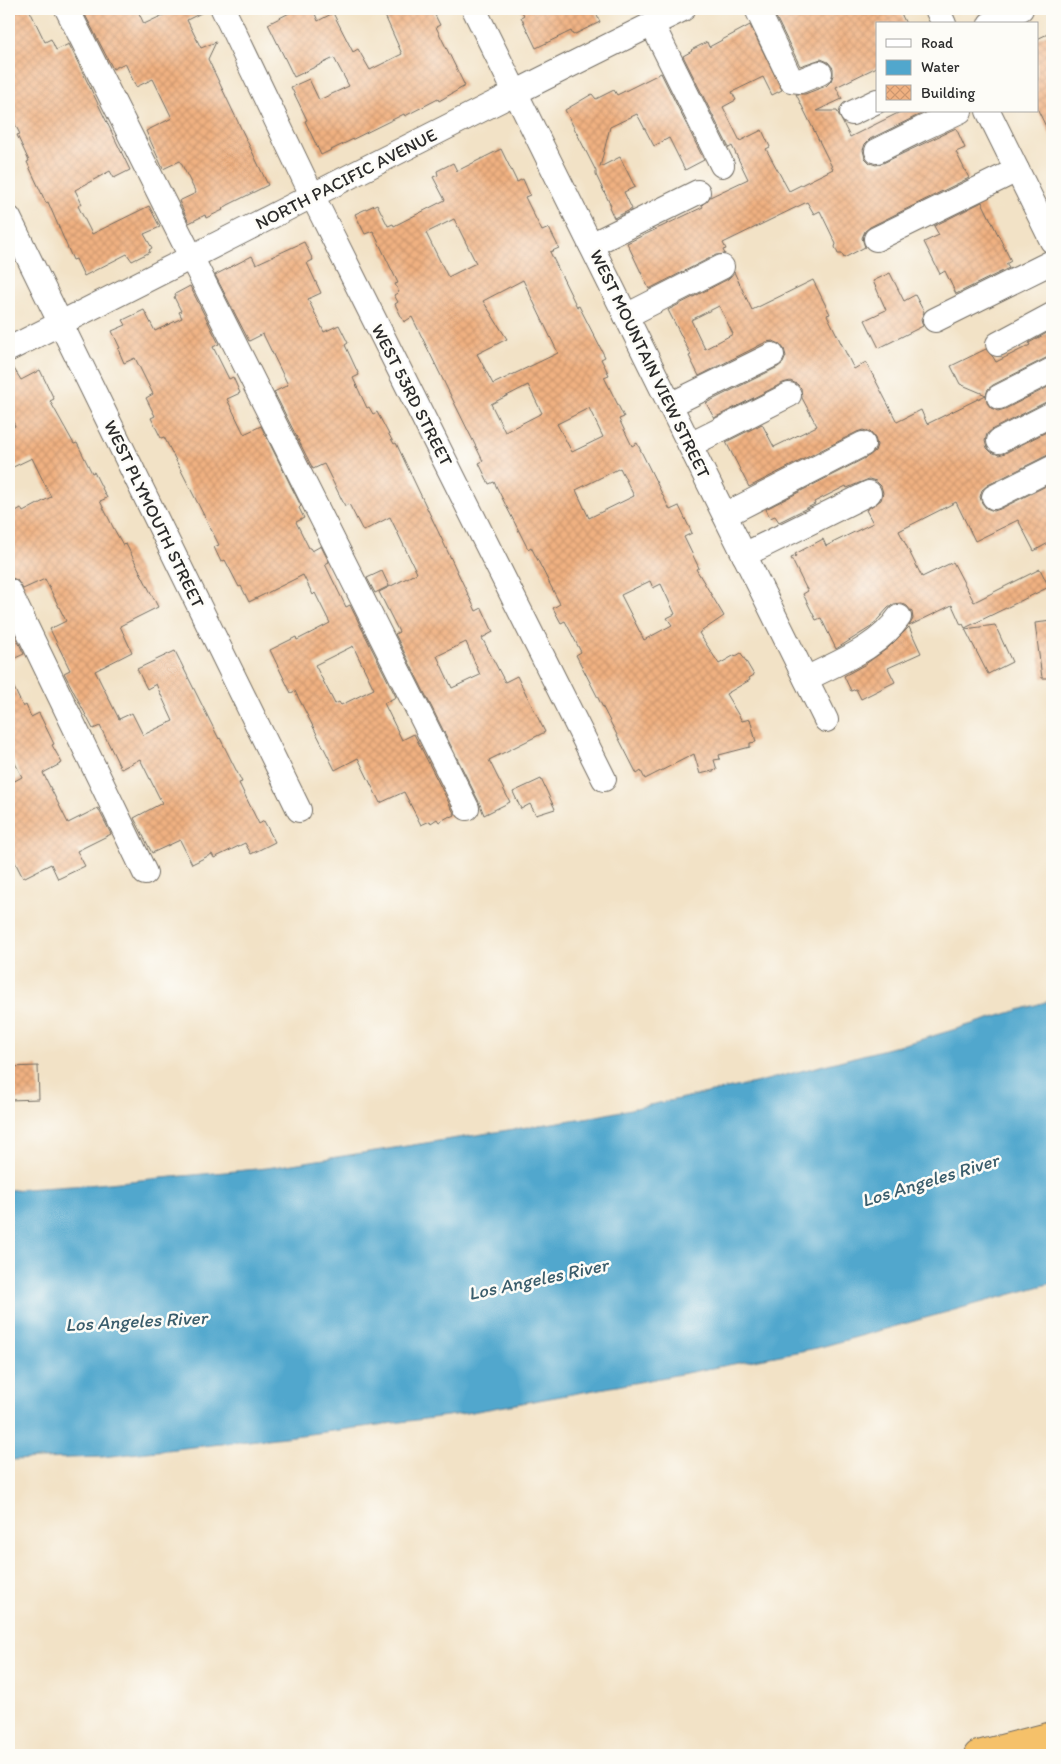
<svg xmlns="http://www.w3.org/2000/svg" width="1061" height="1764" font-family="Itim,sans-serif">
  <defs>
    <pattern id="building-cross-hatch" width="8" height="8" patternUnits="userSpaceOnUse" patternTransform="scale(1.25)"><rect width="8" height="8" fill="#f0b181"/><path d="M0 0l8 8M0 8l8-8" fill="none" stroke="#ce9870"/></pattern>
  </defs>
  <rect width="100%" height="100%" fill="#fdfcf7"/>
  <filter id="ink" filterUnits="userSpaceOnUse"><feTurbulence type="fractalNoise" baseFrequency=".02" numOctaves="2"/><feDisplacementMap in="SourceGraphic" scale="10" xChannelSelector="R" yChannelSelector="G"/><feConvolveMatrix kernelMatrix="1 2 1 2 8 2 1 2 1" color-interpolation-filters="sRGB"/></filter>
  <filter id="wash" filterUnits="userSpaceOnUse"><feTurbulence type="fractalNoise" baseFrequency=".0096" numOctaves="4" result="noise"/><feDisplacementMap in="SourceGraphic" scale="20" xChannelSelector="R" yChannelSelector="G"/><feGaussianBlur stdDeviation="1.12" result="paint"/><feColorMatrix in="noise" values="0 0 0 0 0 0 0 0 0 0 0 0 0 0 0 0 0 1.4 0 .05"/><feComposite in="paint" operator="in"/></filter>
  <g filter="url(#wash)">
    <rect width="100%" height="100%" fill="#f2e2c6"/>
    <polygon fill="#51a7cd" stroke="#3e697c" points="1052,1000 1052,1283 817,1348 639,1382 455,1415 294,1436 102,1457 9,1460 9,1190 87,1185 267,1168 597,1116 755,1083 916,1041"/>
    <g id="blocks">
      <g fill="url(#building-cross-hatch)" fill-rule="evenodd">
        <polygon points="9,9 29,9 45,42 51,39 56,50 69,44 130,170 114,178 110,171 75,190 82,204 78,206 92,234 149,206 160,227 144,234 152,248 149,250 150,252 132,261 127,254 84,276 76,259 73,260 48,202 46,203 27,162 29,161 17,135 20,134 9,113 9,82 14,80 9,65"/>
        <polygon points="82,9 137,9 144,24 176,9 209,9 187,20 201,48 216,42 208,59 268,185 228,205 222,209 223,210 206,218 205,215 189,223 179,201 196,193 180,161 163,169 146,131 172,118 153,79 136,87 125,63 113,69"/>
        <polygon points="297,9 313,9 318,21 333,13 353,52 358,49 370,70 402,54 382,9 432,9 440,25 436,27 465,86 439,101 438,99 405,116 404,114 321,155 305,121 307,120 291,87 309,79 319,100 349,86 334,58 294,77 268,24"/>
        <polygon points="520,9 594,9 600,22 573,35 571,31 536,48 521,17 524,15"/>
        <polygon points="772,9 899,9 906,24 877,24 877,67 836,87 842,99 816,111 837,111 850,137 902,111 927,111 870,139 865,144 863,150 865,158 870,163 876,165 883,163 956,128 965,148 956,152 969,178 870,227 865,231 862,238 865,247 844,258 842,254 838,254 835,247 836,244 820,211 814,214 807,202 723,243 726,249 723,250 725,254 716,255 649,289 627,243 703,207 702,205 710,197 748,179 732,146 729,148 683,56 692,51 691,50 707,42 709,47 750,25 782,90 772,95 763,77 732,92 736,100 723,107 740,141 762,130 770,147 766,149 789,191 833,169 796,94 805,94 826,86 831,81 833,75 833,68 828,62 821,59 800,66"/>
        <polygon points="1052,32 1052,139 1037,108 1037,39"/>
        <polygon points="661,73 704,160 685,170 669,138 654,146 637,114 610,127 600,167 620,157 635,187 624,192 632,209 614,218 609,207 611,206 596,175 596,171 565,110 592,94 596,99 614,90 617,95"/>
        <path d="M501,149L517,182L523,179L530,195L525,197L542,231L549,228L559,248L550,252L577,307L579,306L605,357L601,359L609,375L604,377L624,417L619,419L632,446L637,443L670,510L679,506L692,533L684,537L699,568L696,569L724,616L699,633L719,664L735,655L736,656L741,653L754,675L749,678L750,680L726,694L742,721L750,719L756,742L750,743V747L719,755L720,759L714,760L717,770L700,774L694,754L645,779L641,771L637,774L576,655L581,652L565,621L561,623L553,608L560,604L531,547L528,549L494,482L489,484L479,463L483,461L412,317L404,322L395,304L398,302L394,295L399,292L395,284L398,283L373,231L365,234L355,214L377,204L388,226L393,224L394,226L445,200L433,177L438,175L437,171L453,163L457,171ZM454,219L476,263L448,277L426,233ZM523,280L558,353L493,384L477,354L507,339L483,301ZM528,385L542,413L505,432L491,404ZM589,408L603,437L572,452L557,424ZM620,468L634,496L589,518L576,490ZM650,581L653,588L661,584L675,614L667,618L672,625L644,640L621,595Z"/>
        <polygon points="982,202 1011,261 1006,264 1009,268 956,294 945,271 940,274 924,242 939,235 934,226"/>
        <path d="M304,242L313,260L307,263L321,293L308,299L324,332L339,325L348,343L345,345L359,375L353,378L367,408L369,407L373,414L377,412L394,444L396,443L476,611L482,608L493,632L482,638L505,682L517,676L545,732L489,760L510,802L484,815L479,802L395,634L399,632L379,592L417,573L390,517L363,531L349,504L345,506L324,464L313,469L274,392L288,385L263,334L249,341L215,275L252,256L256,264ZM466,642L480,675L452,688L437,656Z"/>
        <path d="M734,272L752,310L813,280L830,314L827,315L854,369L866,362L897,422L921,410L927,424L986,395L987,403L991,408L998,411L1005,409L1052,385V400L1046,402L993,429L987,434L985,441L987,448L991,452L999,455L1005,453L1052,429V454L1046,456L988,485L982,490L980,497L982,503L986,508L994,511L1000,509L1052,483V541L1034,551L1018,520L975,541L956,502L899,531L922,577L953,562L974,602L1040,569L1049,587L965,628L963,624L961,625L952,605L909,626L913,619L912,612L907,606L901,603L894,604L888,608L871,627L836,649L821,618L816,620L803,594L808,591L806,588L791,558L796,556L795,554L823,539L826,546L873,523L866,510L881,500L883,493L881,486L876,481L869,479L847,488L846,486L814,502L815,504L779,522L775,516L770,518L766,509L869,456L875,451L877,445L875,438L870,432L863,430L857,432L749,487L726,442L762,424L774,447L817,426L802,398L801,388L797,384L790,381L783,383L714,418L706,403L778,367L783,363L786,356L784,349L780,344L773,341L766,342L699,376L689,356L691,355L668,310L728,279ZM719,306L733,334L705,349L691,320Z"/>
        <polygon points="890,273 904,301 915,295 924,312 921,319 923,326 879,348 865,320 886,310 873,281"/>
        <path d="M190,286L219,344L213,347L229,379L233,377L240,393L227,399L244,434L261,426L301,506L299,508L304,518L296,522L309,548H310L312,551L321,546L329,562L325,564L346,607L350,605L396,697L384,703L402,740L414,734L455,815L451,817L450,816L439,822L437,819L431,823L430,821L421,825L404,792L380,803L358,758L335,770L295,691L291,693L270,650L296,637L297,640L330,623L315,593L313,595L303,575L249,602L241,586L239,587L225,560L221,562L214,547L219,545L164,437L161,438L151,418L155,416L146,398L153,394L135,358L124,363L118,349L120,348L112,331L126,325L123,320L144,310L155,331L182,318L179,312L181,311L174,297L176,296L175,294ZM353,646L374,689L341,705L339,702L335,704L315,665Z"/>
        <polygon points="1052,330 1052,356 1046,358 993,385 988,389 986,395 960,384 951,366 986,349 993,357 996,362 1030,345 1029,343"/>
        <polygon points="10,362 21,380 40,370 54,399 50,401 74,444 77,443 92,473 94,472 107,498 100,501 114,529 123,545 126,544 158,607 120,626 132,652 95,671 119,719 132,713 143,735 173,721 156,684 147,689 137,669 175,651 219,739 220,738 242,782 239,783 259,824 264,821 275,842 251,854 245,843 214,858 212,854 192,864 180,840 152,853 134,818 162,803 140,759 121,769 100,726 93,729 64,673 70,670 50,629 66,621 45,579 23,589 17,580 9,577 9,515 21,508 23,512 51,497 32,458 9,469 9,429 15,426 9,413 9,363"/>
        <polygon points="382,571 389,586 375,593 367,578"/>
        <polygon points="1052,621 1052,678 1042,678 1035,623"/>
        <polygon points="995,625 1012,662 988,674 965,629"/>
        <polygon points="909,627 921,653 888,668 895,682 861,699 856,689 851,691 844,676 864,665 888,648"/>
        <polygon points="15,635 24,654 9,661 9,638"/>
        <polygon points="9,677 23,707 26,705 31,717 39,713 54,744 52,745 62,763 43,773 68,823 98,808 111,834 77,851 85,866 58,879 51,864 23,878 9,850 9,784 22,777 9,751"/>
        <polygon points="541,779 555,809 536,815 530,804 521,809 513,792"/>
        <polygon points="38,1066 39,1099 9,1100 9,1067"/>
      </g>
    </g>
  </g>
  <g filter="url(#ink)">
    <use href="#blocks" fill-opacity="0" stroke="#716b61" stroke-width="1"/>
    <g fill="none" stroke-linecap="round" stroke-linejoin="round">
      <defs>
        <g id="minor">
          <polyline points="67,9 467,808"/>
          <polyline points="223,9 313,197 604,779"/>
          <polyline points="474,9 826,720"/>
          <polyline points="757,9 791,80 800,81 820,73"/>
          <polyline points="937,9 944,24"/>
          <polyline points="652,24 722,165"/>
          <polyline points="990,24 1021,9"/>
          <polyline points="988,111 1052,241"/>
          <polyline points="852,113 877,101"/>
          <polyline points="877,151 921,129 960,111"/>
          <polyline points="9,218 299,810"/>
          <polyline points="876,239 1017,170"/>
          <polyline points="591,245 698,192"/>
          <polyline points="626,316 722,267"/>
          <polyline points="935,320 1052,262"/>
          <polyline points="998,344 1052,315"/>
          <path d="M9,349C234,237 457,120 683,9"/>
          <polyline points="999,397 1052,370"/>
          <polyline points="670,405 772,355"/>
          <polyline points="999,441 1052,414"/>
          <polyline points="690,445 789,395"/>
          <polyline points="994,497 1052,468"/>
          <polyline points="725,515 863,444"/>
          <polyline points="744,555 869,493"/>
          <polyline points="9,591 145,873"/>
          <path d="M806,679C838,662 878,648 899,617"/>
        </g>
        <polyline id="highway" points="978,1755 1052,1736"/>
      </defs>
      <use href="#minor" stroke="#716b61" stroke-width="26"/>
      <use href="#highway" stroke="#716b61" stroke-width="30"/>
      <use href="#minor" stroke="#fff" stroke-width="24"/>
      <use href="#highway" stroke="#f5c16b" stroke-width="28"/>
    </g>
  </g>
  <g text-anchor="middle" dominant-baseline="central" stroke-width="5" stroke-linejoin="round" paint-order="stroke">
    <g font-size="18" fill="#2b2b2b" stroke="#fdfcf7">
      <text transform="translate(346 179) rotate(-27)">NORTH PACIFIC AVENUE</text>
      <text transform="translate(650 364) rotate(64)">WEST MOUNTAIN VIEW STREET</text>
      <text transform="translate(412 395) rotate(63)">WEST 53RD STREET</text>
      <text transform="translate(154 514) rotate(64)">WEST PLYMOUTH STREET</text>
    </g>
    <g font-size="19" font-style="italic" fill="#3a5d6c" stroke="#fdfcf7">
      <text transform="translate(930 1180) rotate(-17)">Los Angeles River</text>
      <text transform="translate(538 1279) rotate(-12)">Los Angeles River</text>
      <text transform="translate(136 1321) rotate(-3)">Los Angeles River</text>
    </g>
  </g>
  <rect width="1061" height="1764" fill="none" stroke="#fdfcf7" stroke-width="30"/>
  <rect x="876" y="22" width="162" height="90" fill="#fdfcf7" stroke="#a9a8a5"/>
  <rect x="886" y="39" width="25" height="8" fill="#ffffff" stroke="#a9a8a5"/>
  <text x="921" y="48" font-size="15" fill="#2b2b2b">Road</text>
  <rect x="886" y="60" width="25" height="15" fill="#51a7cd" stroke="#a9a8a5"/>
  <text x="921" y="72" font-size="15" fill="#2b2b2b">Water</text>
  <rect x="886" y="85" width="25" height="15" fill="url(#building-cross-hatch)" stroke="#a9a8a5"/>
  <text x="921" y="98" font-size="15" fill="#2b2b2b">Building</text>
</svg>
